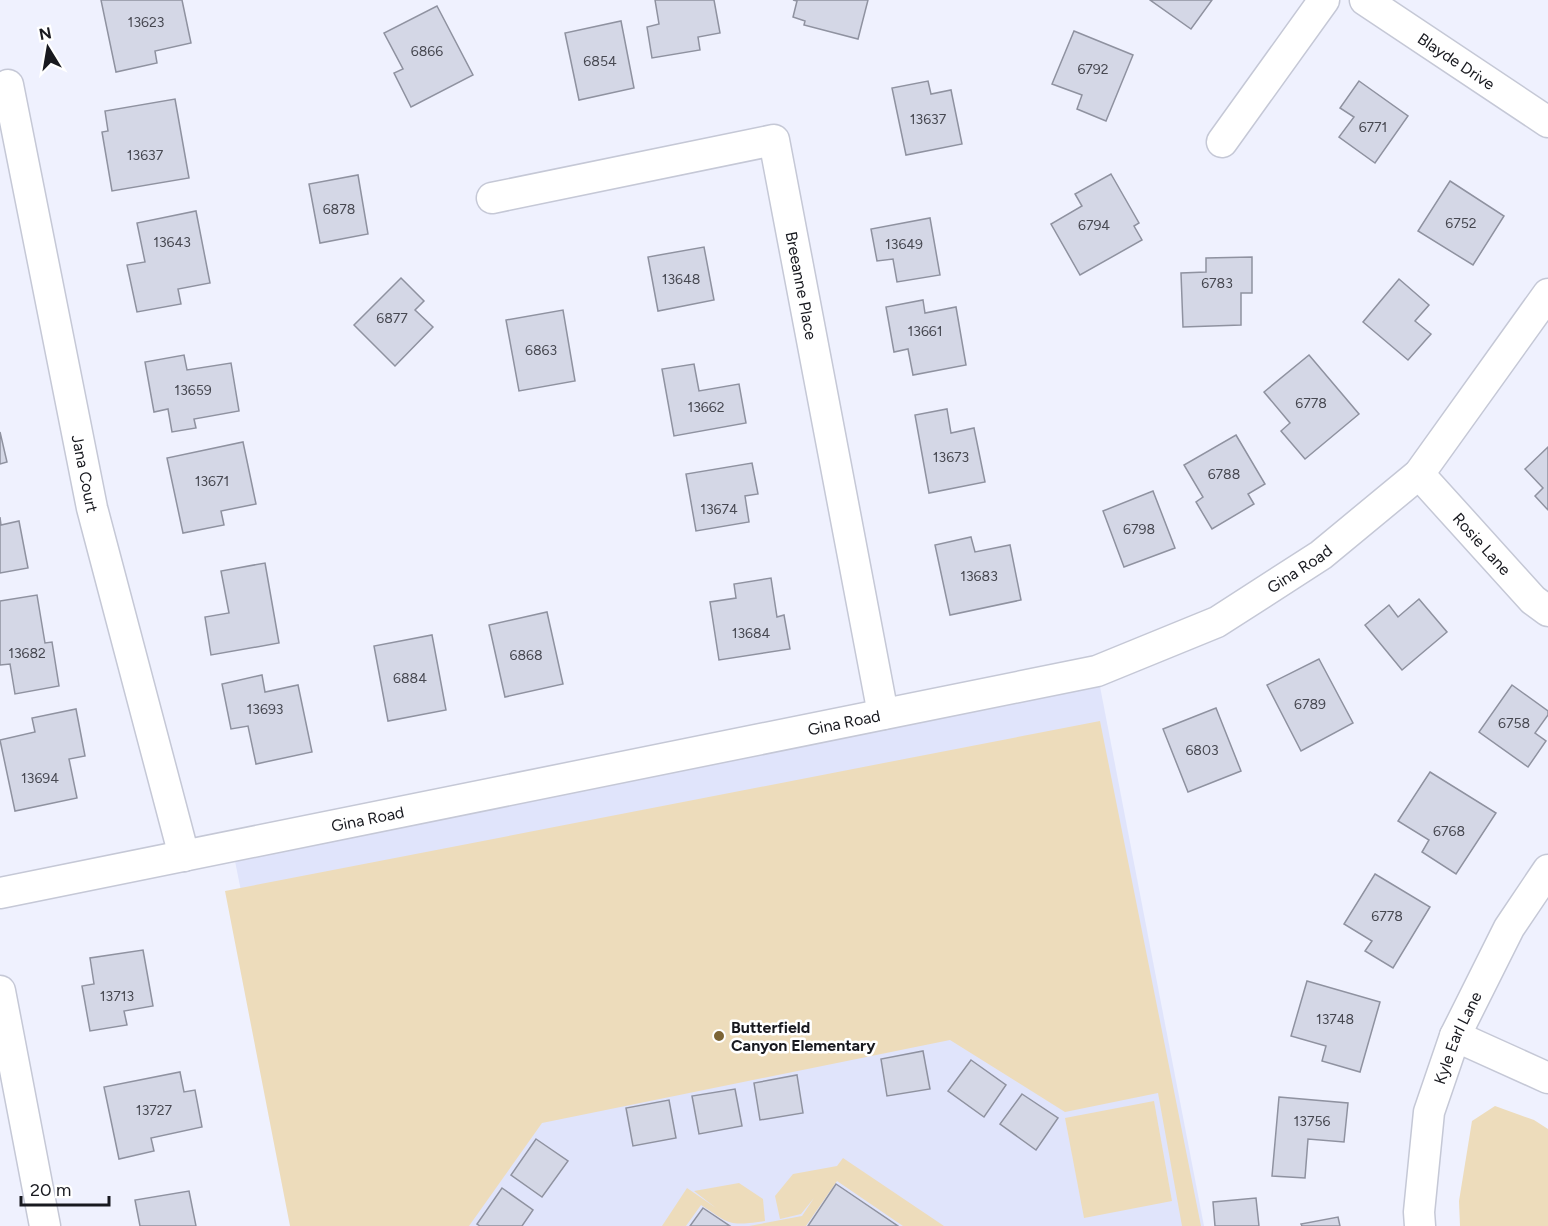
<svg xmlns="http://www.w3.org/2000/svg" width="1548" height="1226" font-family="Figtree,sans-serif">
  <rect width="100%" height="100%" fill="#eff1fe"/>
  <polygon fill="#e0e4fb" points="1097,671 1204,1226 308,1226 232,846"/>
  <g fill="#eddcbb">
    <polygon points="1100,721 1201,1226 1182,1226 1158,1093 1065,1112 950,1040 542,1123 469,1226 290,1226 225,891"/>
    <polygon points="1154,1101 1172,1201 1084,1218 1065,1118"/>
    <polygon points="1495,1106 1534,1120 1548,1129 1548,1226 1460,1226 1459,1201 1472,1121"/>
    <polygon points="843,1158 944,1226 903,1226 837,1181 806,1226 749,1226 802,1216 814,1198 801,1214 780,1219 775,1196 793,1174 837,1166"/>
    <path d="M739,1183L763,1199L765,1221C727,1226 732,1225 701,1205L686,1226H662L687,1188L716,1208L694,1191Z"/>
  </g>
  <g fill="#d4d7e6" stroke="#8f92a0" stroke-width="1.5">
    <polygon points="101,0 182,0 191,43 155,51 157,63 116,72"/>
    <polygon points="655,0 714,0 720,33 698,37 700,50 652,58 647,27 659,24"/>
    <polygon points="793,0 868,0 858,39 804,25 805,21 793,17 797,1"/>
    <polygon points="1150,0 1212,0 1191,29"/>
    <polygon points="437,6 473,75 411,107 394,73 403,69 384,33"/>
    <polygon points="621,21 634,88 579,100 565,33"/>
    <polygon points="1074,31 1133,55 1106,121 1077,109 1082,95 1052,84"/>
    <polygon points="928,81 931,94 951,90 962,144 906,155 892,88"/>
    <polygon points="1359,81 1408,116 1375,163 1339,137 1354,117 1340,108"/>
    <polygon points="175,99 189,178 112,191 102,132 108,131 105,111"/>
    <polygon points="1111,174 1139,223 1134,226 1142,240 1080,275 1051,224 1082,206 1075,194"/>
    <polygon points="358,175 368,234 320,243 309,184"/>
    <polygon points="1450,181 1504,216 1473,265 1418,231"/>
    <polygon points="196,211 210,283 178,289 181,304 137,312 127,265 145,262 137,223"/>
    <polygon points="930,218 940,275 897,282 893,259 877,261 871,229"/>
    <polygon points="704,247 714,300 658,311 648,257"/>
    <polygon points="1252,257 1252,293 1241,293 1241,325 1183,327 1181,273 1206,272 1206,258"/>
    <polygon points="401,278 424,301 415,310 433,327 395,366 354,325"/>
    <polygon points="1399,279 1429,305 1415,321 1431,334 1408,360 1363,322"/>
    <polygon points="923,300 925,313 956,307 966,365 913,375 908,349 894,352 886,307"/>
    <polygon points="563,310 575,381 519,391 506,320"/>
    <polygon points="184,355 187,370 231,363 239,411 194,419 196,428 172,432 168,409 154,412 145,362"/>
    <polygon points="1309,355 1359,414 1305,459 1281,431 1290,423 1264,392"/>
    <polygon points="694,364 699,391 739,384 746,423 674,436 662,369"/>
    <polygon points="947,409 951,433 974,428 985,482 929,493 915,415"/>
    <polygon points="0,432 7,462 0,464"/>
    <polygon points="1236,435 1265,484 1248,494 1254,504 1212,529 1196,502 1203,497 1184,465"/>
    <polygon points="243,442 256,504 221,511 224,525 183,533 167,458"/>
    <polygon points="1548,447 1548,510 1535,496 1543,488 1525,469"/>
    <polygon points="752,463 758,494 745,496 749,522 696,531 686,474"/>
    <polygon points="1153,491 1175,548 1124,567 1103,511"/>
    <polygon points="0,517 1,525 19,521 28,568 0,573"/>
    <polygon points="971,537 975,552 1010,545 1021,600 950,615 935,545"/>
    <polygon points="265,563 279,643 211,655 205,617 229,613 221,571"/>
    <polygon points="771,578 777,617 784,615 790,649 719,660 710,602 736,598 734,584"/>
    <polygon points="37,595 45,643 52,642 59,686 15,694 10,664 0,665 0,601"/>
    <polygon points="1419,599 1447,632 1402,670 1365,625 1389,605 1398,617"/>
    <polygon points="547,612 563,684 505,697 489,625"/>
    <polygon points="432,635 446,710 388,721 374,646"/>
    <polygon points="1319,659 1353,723 1301,751 1267,685"/>
    <polygon points="262,675 265,692 298,685 312,752 256,764 248,726 231,729 222,684"/>
    <polygon points="1512,685 1548,711 1548,715 1535,733 1546,741 1528,767 1479,732"/>
    <polygon points="1216,708 1241,771 1188,792 1163,729"/>
    <polygon points="76,709 85,756 69,759 77,798 15,811 0,740 35,732 32,718"/>
    <polygon points="1430,772 1496,813 1456,874 1422,852 1429,840 1398,821"/>
    <polygon points="1375,874 1430,907 1393,968 1365,951 1372,941 1344,924"/>
    <polygon points="143,950 153,1006 124,1011 127,1025 90,1031 82,986 94,984 90,958"/>
    <polygon points="1307,981 1380,1002 1360,1072 1322,1061 1326,1046 1291,1036"/>
    <polygon points="923,1051 930,1089 887,1096 881,1059"/>
    <polygon points="971,1060 1006,1085 984,1117 948,1091"/>
    <polygon points="180,1072 184,1092 195,1090 202,1127 151,1138 154,1151 119,1159 104,1087"/>
    <polygon points="797,1075 803,1113 760,1120 754,1083"/>
    <polygon points="735,1089 742,1126 699,1134 692,1096"/>
    <polygon points="1022,1094 1058,1118 1036,1150 1000,1124"/>
    <polygon points="1279,1097 1348,1103 1344,1142 1308,1139 1305,1178 1272,1176"/>
    <polygon points="669,1100 676,1138 633,1146 626,1108"/>
    <polygon points="536,1139 568,1161 542,1197 511,1175"/>
    <polygon points="836,1184 898,1226 808,1226"/>
    <polygon points="502,1188 533,1210 522,1226 480,1226 477,1224"/>
    <polygon points="189,1191 196,1226 140,1226 135,1200"/>
    <polygon points="1256,1198 1259,1226 1215,1226 1213,1202"/>
    <polygon points="703,1208 730,1226 690,1226"/>
    <polygon points="1338,1217 1340,1226 1302,1226 1301,1224"/>
  </g>
  <g fill="none" stroke-linecap="round" stroke-linejoin="round">
    <defs>
      <g id="street">
        <path id="s1" d="M1365,0L1548,122"/>
        <path id="s2" d="M8,85L92,508L184,856"/>
        <polyline points="1222,142 1324,0"/>
        <path id="s3" d="M492,198L774,140L883,714"/>
        <path id="s4" d="M1419,474L1533,600L1548,611"/>
        <path id="s5" d="M0,893L1097,671L1217,622L1321,555L1419,474L1548,294"/>
        <polyline points="0,991 45,1226"/>
        <polyline points="1455,1036 1548,1078"/>
        <path id="s6" d="M1420,1226L1419,1212L1429,1112L1455,1036L1509,928L1548,870"/>
      </g>
    </defs>
    <use href="#street" stroke="#c5c8d6" stroke-width="33"/>
    <use href="#street" stroke="#fff" stroke-width="30"/>
  </g>
  <circle fill="#7c6435" stroke="#fff" stroke-width="2" cx="719" cy="1036" r="6"/>
  <g text-anchor="middle" dominant-baseline="central" stroke-width="5" stroke-linejoin="round" paint-order="stroke">
    <g font-size="14" fill="#474851">
      <text x="146" y="22">13623</text>
      <text x="427" y="51">6866</text>
      <text x="600" y="61">6854</text>
      <text x="1093" y="69">6792</text>
      <text x="928" y="119">13637</text>
      <text x="1373" y="127">6771</text>
      <text x="145" y="155">13637</text>
      <text x="339" y="209">6878</text>
      <text x="1461" y="223">6752</text>
      <text x="1094" y="225">6794</text>
      <text x="172" y="242">13643</text>
      <text x="904" y="244">13649</text>
      <text x="681" y="279">13648</text>
      <text x="1217" y="283">6783</text>
      <text x="392" y="318">6877</text>
      <text x="925" y="331">13661</text>
      <text x="541" y="350">6863</text>
      <text x="193" y="390">13659</text>
      <text x="1311" y="403">6778</text>
      <text x="706" y="407">13662</text>
      <text x="951" y="457">13673</text>
      <text x="1224" y="474">6788</text>
      <text x="212" y="481">13671</text>
      <text x="719" y="509">13674</text>
      <text x="1139" y="529">6798</text>
      <text x="979" y="576">13683</text>
      <text x="751" y="633">13684</text>
      <text x="27" y="653">13682</text>
      <text x="526" y="655">6868</text>
      <text x="410" y="678">6884</text>
      <text x="1310" y="704">6789</text>
      <text x="265" y="709">13693</text>
      <text x="1514" y="723">6758</text>
      <text x="1202" y="750">6803</text>
      <text x="40" y="778">13694</text>
      <text x="1449" y="831">6768</text>
      <text x="1387" y="916">6778</text>
      <text x="117" y="996">13713</text>
      <text x="1335" y="1019">13748</text>
      <text x="154" y="1110">13727</text>
      <text x="1312" y="1121">13756</text>
    </g>
    <g font-size="16" fill="#18191f" stroke="#fff">
      <text stroke="none"><textPath href="#s1" startOffset="110">Blayde Drive</textPath></text>
      <text stroke="none"><textPath href="#s3" startOffset="436">Breeanne Place</textPath></text>
      <text stroke="none"><textPath href="#s2" startOffset="396">Jana Court</textPath></text>
      <text stroke="none"><textPath href="#s4" startOffset="94">Rosie Lane</textPath></text>
      <text stroke="none"><textPath href="#s5" startOffset="1347">Gina Road</textPath></text>
      <text stroke="none"><textPath href="#s5" startOffset="861">Gina Road</textPath></text>
      <text stroke="none"><textPath href="#s5" startOffset="375">Gina Road</textPath></text>
      <text stroke="none"><textPath href="#s6" startOffset="194">Kyle Earl Lane</textPath></text>
    </g>
    <g font-size="16" font-weight="bold" fill="#18191f" stroke="#fff" text-anchor="start">
      <text x="731" y="1027">Butterfield<tspan x="731" dy="18">Canyon Elementary</tspan></text>
    </g>
  </g>
  <g transform="translate(48 48) rotate(349)" stroke="#ffffff" stroke-width="4.5" paint-order="stroke">
  <path d="M0-4.5L10 22L0 15L-10 22Z" fill="#18191f"/>
  <text y="-9" font-size="16" font-weight="bold" text-anchor="middle" fill="#18191f">N</text>
  </g>
  <path d="M21 1196v9h88v-9" fill="none" stroke="#18191f" stroke-width="3"/>
  <text x="30" y="1196" font-size="18" fill="#18191f" stroke="#ffffff" stroke-width="4.5" paint-order="stroke">20 m</text>
</svg>
